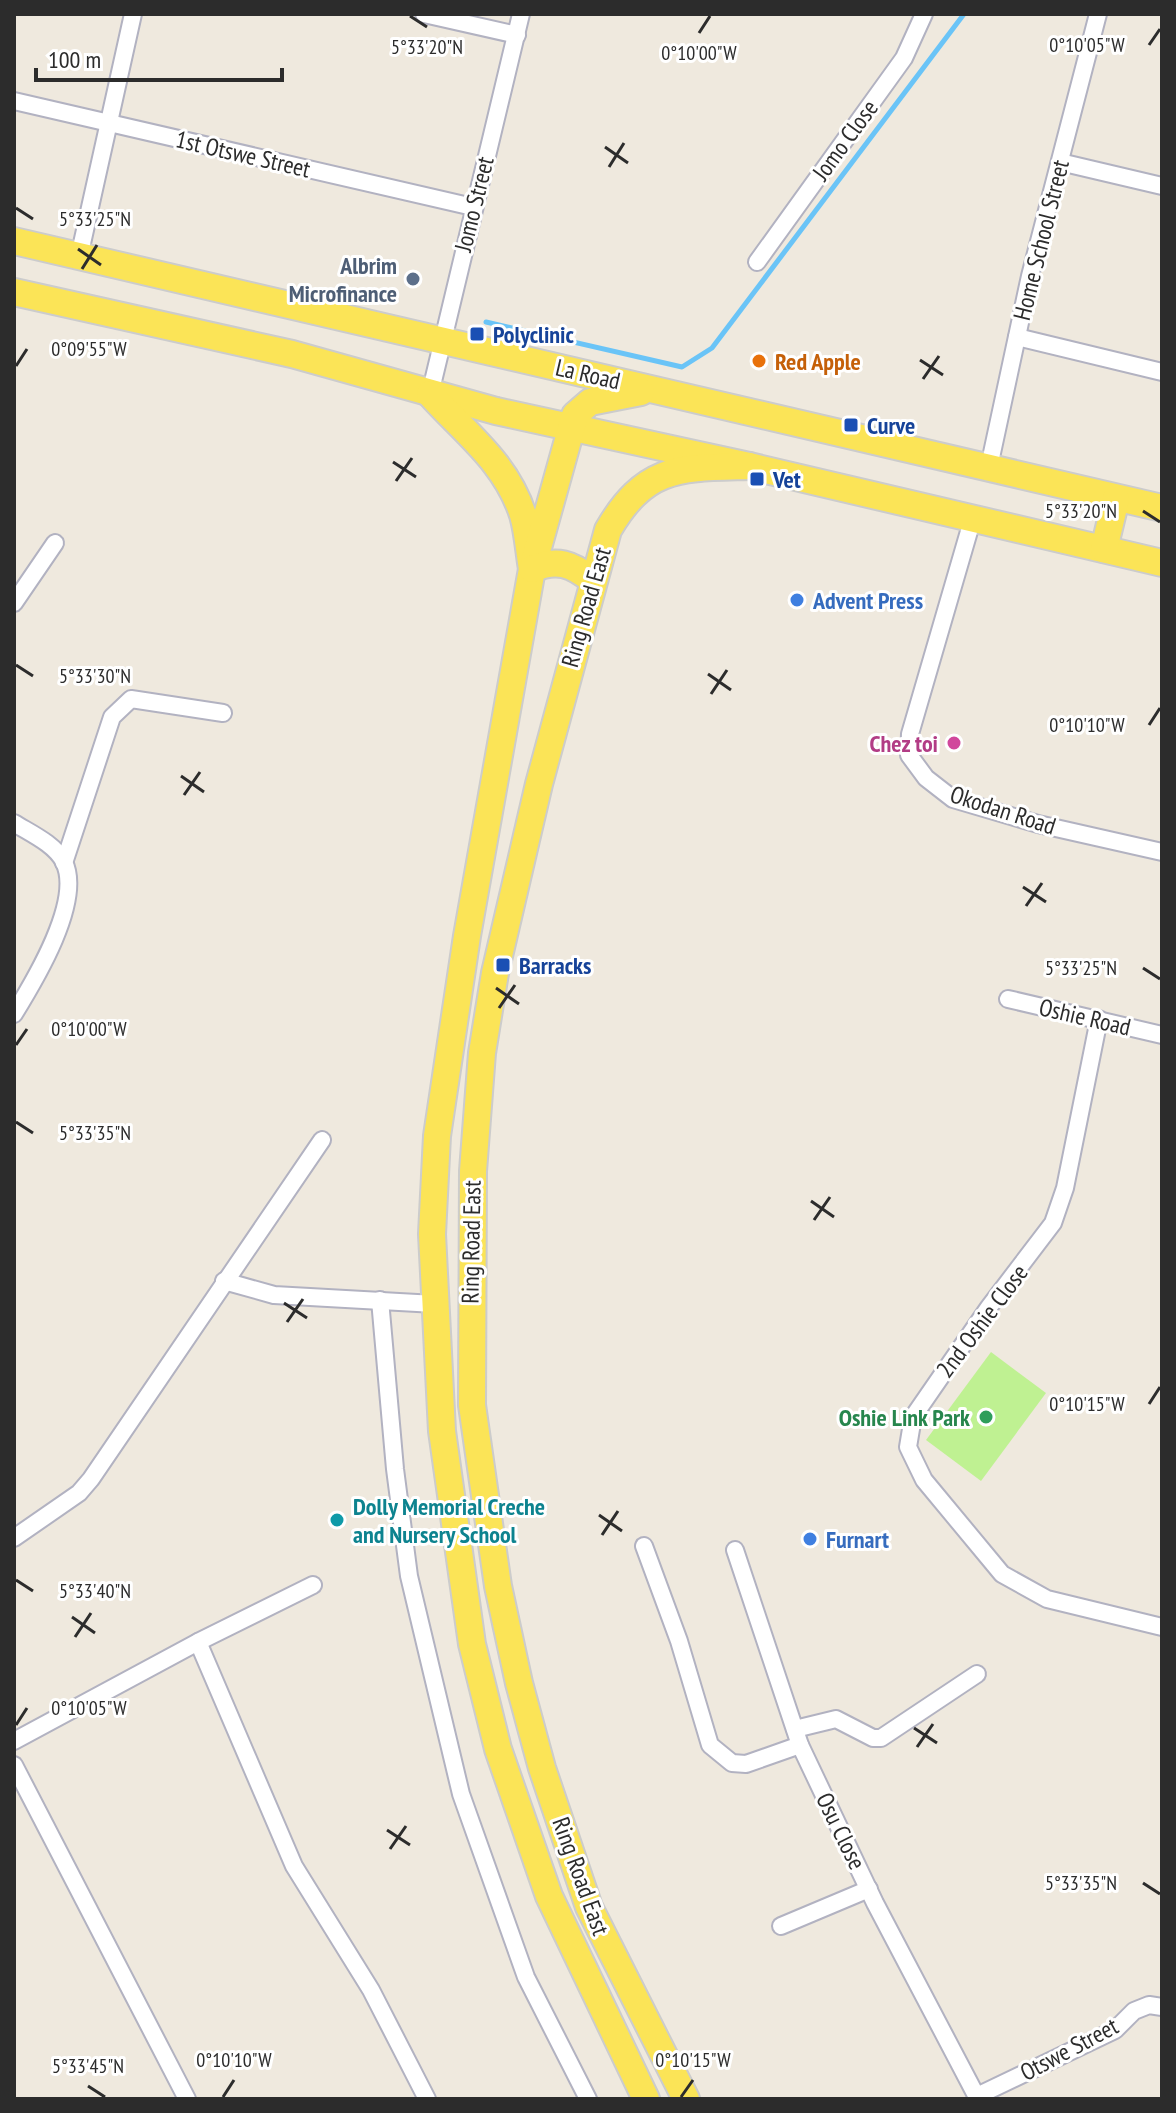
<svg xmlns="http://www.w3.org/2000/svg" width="1176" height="2113" font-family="'PT Sans Narrow',sans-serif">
  <rect width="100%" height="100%" fill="#efe9de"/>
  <polygon fill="#bff192" points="991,1352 1046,1393 981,1481 926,1440"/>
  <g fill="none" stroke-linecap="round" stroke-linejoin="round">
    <polyline stroke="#6ac4f7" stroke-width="5" points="486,322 682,367 712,348 964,14"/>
    <defs>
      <g id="street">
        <polyline points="424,14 517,35"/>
        <polyline points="14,101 473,207"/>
        <polyline points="1060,162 1162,186"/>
        <polyline points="79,257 133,14"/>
        <polyline points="757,262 904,58 924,14"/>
        <polyline points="1017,337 1162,372"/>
        <polyline points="430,394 521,14"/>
        <polyline points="989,467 1030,276 1098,14"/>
        <polyline points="972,521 910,734 909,755 926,778 953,799 1038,824 1162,852"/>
        <polyline points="14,603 55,543"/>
        <path d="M14,823C30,833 55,844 64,862C83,901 35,980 14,1014"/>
        <polyline points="64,863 112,717 131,699 223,713"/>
        <polyline points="1008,999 1162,1035"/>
        <polyline points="1099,1019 1065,1188 1053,1223 989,1307 913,1417 908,1447 924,1480 1002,1574 1047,1599 1162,1627"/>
        <polyline points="224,1281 274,1295 435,1304"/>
        <polyline points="380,1300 395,1469 409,1576 461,1794 526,1977 588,2099"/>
        <polyline points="14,1538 79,1493 91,1479 322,1140"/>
        <polyline points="644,1546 679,1641 710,1745 732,1763 746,1764 800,1745"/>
        <polyline points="735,1550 800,1745 875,1903 978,2099"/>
        <polyline points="198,1642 294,1866 371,1990 427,2099"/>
        <polyline points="795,1729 836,1719 873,1738 881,1738 977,1674"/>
        <polyline points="14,1741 198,1642 313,1585"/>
        <polyline points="14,1765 187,2099"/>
        <polyline points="781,1926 869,1889"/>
        <polyline points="977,2096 1115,2030 1134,2011 1149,2005 1162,2007"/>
      </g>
      <g id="primary">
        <polyline points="14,241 1162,508"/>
        <polyline points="14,292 292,354 496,411 749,466 1162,563"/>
        <path d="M430,394C465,433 506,462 523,515C528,532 529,552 532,569L467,936L437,1136L432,1234L442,1431L472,1644L498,1749L549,1896L646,2099"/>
        <polyline points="1104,549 1116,499"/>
        <polyline points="534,562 575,415 590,402 641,392"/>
        <path d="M532,569C557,558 572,564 592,580"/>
        <path d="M686,2099L589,1907L542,1768L519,1683L498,1586L472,1405L473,1171L482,1053L495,973L539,784L608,530C646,465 680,468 749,466"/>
      </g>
    </defs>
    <use href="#street" stroke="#b2b2c1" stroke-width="20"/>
    <use href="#primary" stroke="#ccc" stroke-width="30"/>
    <use href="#street" stroke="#fff" stroke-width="16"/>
    <use href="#primary" stroke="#fbe457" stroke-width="26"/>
  </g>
  <path fill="none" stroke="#2c2c2c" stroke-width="3" d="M410,16L427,27M699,33L710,16M1149,45L1160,29M605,147L628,163M609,167L624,143M16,208L33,219M78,249L101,265M82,269L97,245M920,360L943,375M16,366L27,349M923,379L939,356M393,462L416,477M396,481L412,458M1143,511L1160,522M16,665L33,676M708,674L731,690M711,694L727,670M1149,725L1160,708M181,776L204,792M184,795L200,772M1023,887L1046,902M1026,906L1042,883M1143,968L1160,979M496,988L519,1004M499,1008L515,985M16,1045L27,1029M16,1122L33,1133M811,1201L834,1217M814,1220L830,1197M284,1303L307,1318M287,1322L303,1299M1149,1404L1160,1387M599,1515L622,1531M602,1535L618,1511M16,1580L33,1591M72,1617L95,1633M75,1637L91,1613M16,1725L27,1708M914,1728L937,1743M917,1747L933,1724M387,1830L410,1845M390,1849L406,1826M1143,1883L1160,1894M88,2086L105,2097M223,2097L234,2080M681,2097L693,2080"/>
  <circle fill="#5c6f8a" stroke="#fff" stroke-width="3" cx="413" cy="279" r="8"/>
  <g fill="#1a4fb4" stroke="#fff" stroke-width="3">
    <rect x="469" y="326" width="16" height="16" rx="4"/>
    <rect x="843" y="417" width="16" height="16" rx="4"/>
    <rect x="749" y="471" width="16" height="16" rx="4"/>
    <rect x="495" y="957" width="16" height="16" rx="4"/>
  </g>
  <circle fill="#e8710a" stroke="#fff" stroke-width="3" cx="759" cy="361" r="8"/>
  <g fill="#3f7fe0" stroke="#fff" stroke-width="3">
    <circle cx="797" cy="600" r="8"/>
    <circle cx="810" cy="1539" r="8"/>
  </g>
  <circle fill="#d1479c" stroke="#fff" stroke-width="3" cx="954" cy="743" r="8"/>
  <circle fill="#2e9e5b" stroke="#fff" stroke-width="3" cx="986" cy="1417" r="8"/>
  <circle fill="#0f9aa8" stroke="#fff" stroke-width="3" cx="337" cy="1520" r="8"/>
  <g text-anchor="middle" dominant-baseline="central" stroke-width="6" stroke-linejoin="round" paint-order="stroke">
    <g font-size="24" fill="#2c2c2c" stroke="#fff">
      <text transform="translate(845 140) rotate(-54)">Jomo Close</text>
      <text transform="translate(243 154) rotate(13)">1st Otswe Street</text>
      <text transform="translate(474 204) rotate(-76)">Jomo Street</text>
      <text transform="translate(1041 240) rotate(-76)">Home School Street</text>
      <text transform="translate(588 374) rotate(13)">La Road</text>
      <text transform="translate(586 607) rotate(-74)">Ring Road East</text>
      <text transform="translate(1003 810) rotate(18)">Okodan Road</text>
      <text transform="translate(1085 1017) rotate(13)">Oshie Road</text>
      <text transform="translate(471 1242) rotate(-89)">Ring Road East</text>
      <text transform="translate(982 1321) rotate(-53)">2nd Oshie Close</text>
      <text transform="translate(841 1831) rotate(64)">Osu Close</text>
      <text transform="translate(581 1876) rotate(70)">Ring Road East</text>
      <text transform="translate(1069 2049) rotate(-28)">Otswe Street</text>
    </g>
    <g font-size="24" font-weight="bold" fill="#4e5e75" stroke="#fff" text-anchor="end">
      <text x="397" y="265">Albrim<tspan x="397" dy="28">Microfinance</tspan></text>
    </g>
    <g font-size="24" font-weight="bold" fill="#164399" stroke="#fff" text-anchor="start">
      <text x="493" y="334">Polyclinic</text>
      <text x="867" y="425">Curve</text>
      <text x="773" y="479">Vet</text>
      <text x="519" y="965">Barracks</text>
    </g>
    <g font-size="24" font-weight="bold" fill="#c56008" stroke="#fff" text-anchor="start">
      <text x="775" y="361">Red Apple</text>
    </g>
    <g font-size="24" font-weight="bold" fill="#366cbe" stroke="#fff" text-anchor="start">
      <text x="813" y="600">Advent Press</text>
      <text x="826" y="1539">Furnart</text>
    </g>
    <g font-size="24" font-weight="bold" fill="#b23c85" stroke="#fff" text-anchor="end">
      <text x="938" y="743">Chez toi</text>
    </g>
    <g font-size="24" font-weight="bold" fill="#27864d" stroke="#fff" text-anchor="end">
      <text x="970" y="1417">Oshie Link Park</text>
    </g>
    <g font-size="24" font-weight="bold" fill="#0d838f" stroke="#fff" text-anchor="start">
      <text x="353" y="1506">Dolly Memorial Creche<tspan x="353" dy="28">and Nursery School</tspan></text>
    </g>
  </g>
  <g font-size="20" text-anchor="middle" fill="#2c2c2c" stroke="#fff" stroke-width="6" stroke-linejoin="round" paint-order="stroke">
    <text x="1087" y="52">0°10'05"W</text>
    <text x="427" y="54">5°33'20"N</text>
    <text x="699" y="60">0°10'00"W</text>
    <text x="95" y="226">5°33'25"N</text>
    <text x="89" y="356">0°09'55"W</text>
    <text x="1081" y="518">5°33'20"N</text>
    <text x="95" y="683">5°33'30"N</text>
    <text x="1087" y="732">0°10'10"W</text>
    <text x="1081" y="975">5°33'25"N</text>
    <text x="89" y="1036">0°10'00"W</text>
    <text x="95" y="1140">5°33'35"N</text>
    <text x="1087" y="1411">0°10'15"W</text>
    <text x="95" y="1598">5°33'40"N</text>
    <text x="89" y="1715">0°10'05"W</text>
    <text x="1081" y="1890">5°33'35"N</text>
    <text x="234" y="2067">0°10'10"W</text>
    <text x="693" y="2067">0°10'15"W</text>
    <text x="88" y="2073">5°33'45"N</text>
  </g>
  <rect width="1176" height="2113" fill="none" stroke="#2c2c2c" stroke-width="32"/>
  <path d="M36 68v12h246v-12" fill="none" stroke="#2c2c2c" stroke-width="4"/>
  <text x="48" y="68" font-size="24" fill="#2c2c2c" stroke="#ffffff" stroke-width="6" paint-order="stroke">100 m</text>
</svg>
